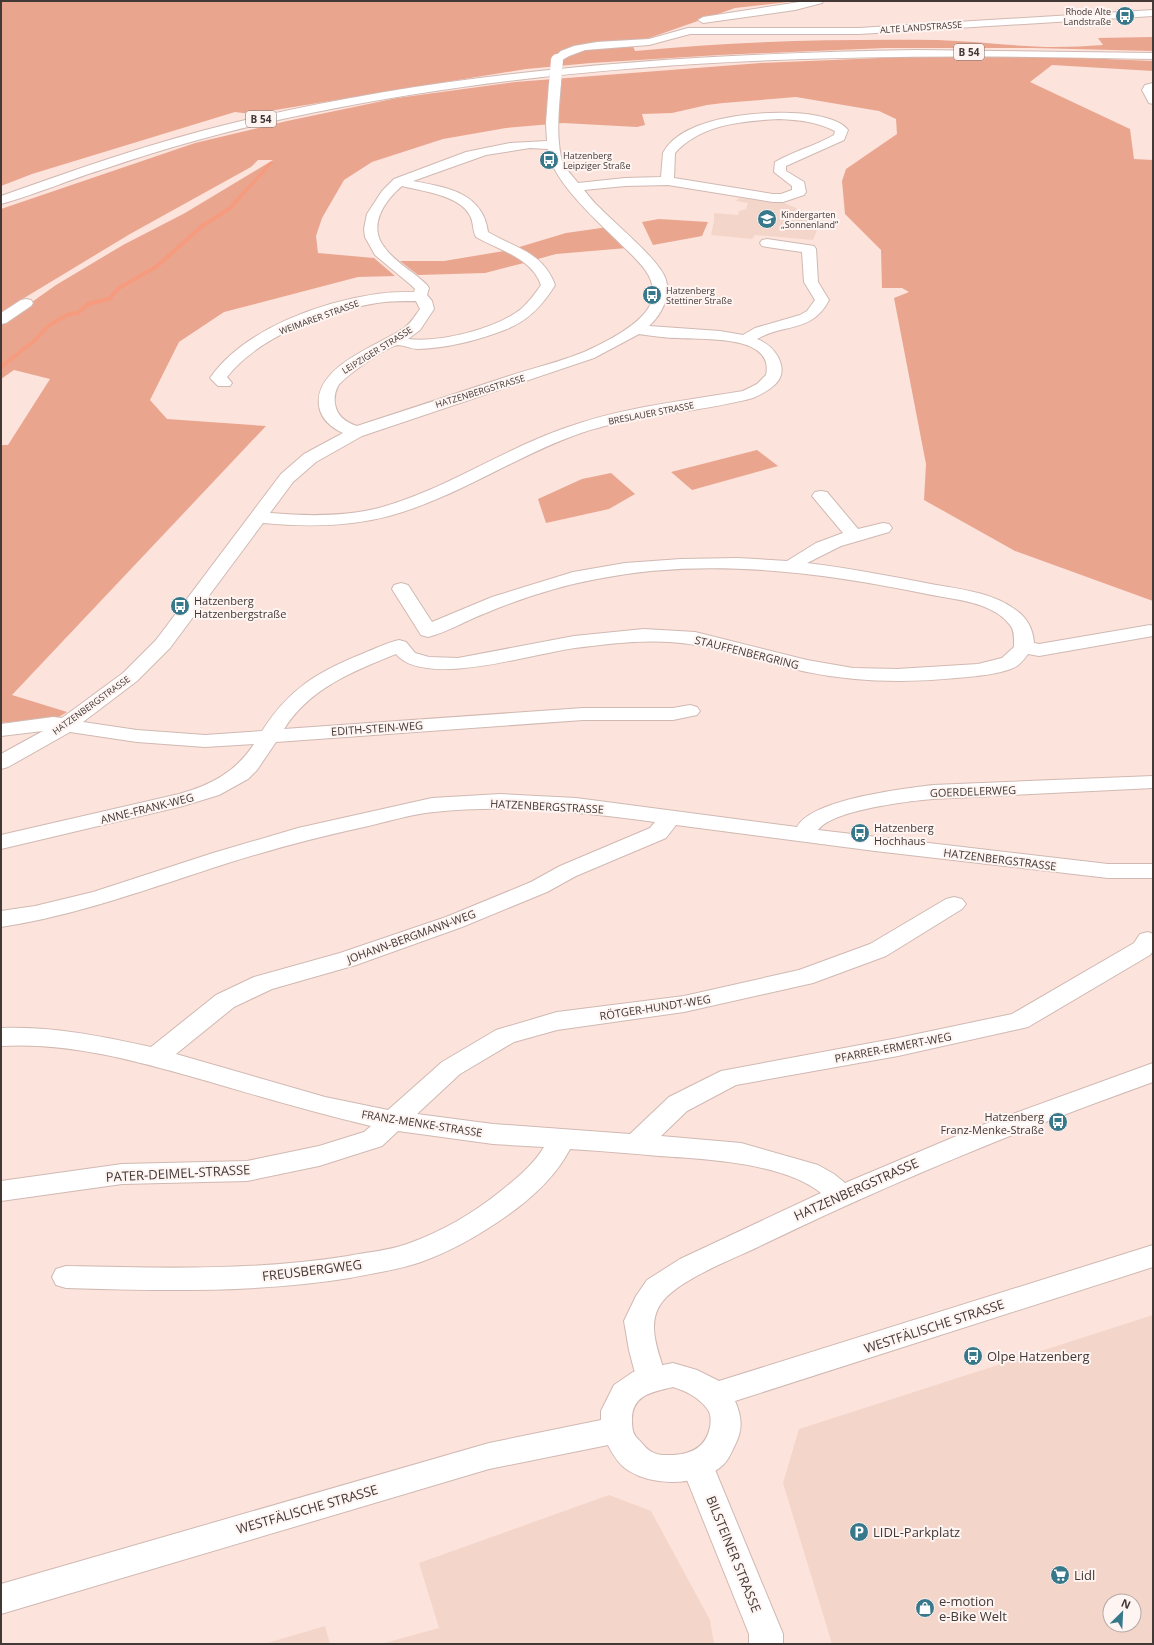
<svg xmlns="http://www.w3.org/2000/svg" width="1154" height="1645" font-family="'Open Sans',sans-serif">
  <rect width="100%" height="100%" fill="#fce3dc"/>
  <g fill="#f4d5ca" fill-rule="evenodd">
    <polygon points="739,198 782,202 819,218 817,230 813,240 755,235 752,239 711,235 714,221 714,213 738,215 739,211 746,209 748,203 736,201"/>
    <path d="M1153,1315V1644H832L783,1483L799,1429ZM1110,1601H1134V1625H1110Z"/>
    <polygon points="609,1495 651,1511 710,1620 714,1644 381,1644 439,1628 419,1563"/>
    <polygon points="325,1626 330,1644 264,1644"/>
  </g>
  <g fill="#eaa58f">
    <path d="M1,1H797L735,8L632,44L635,51C736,41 836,39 937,40C976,41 1015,47 1055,47C1071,47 1087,46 1103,45L1098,38L1153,37V51L1033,48H885L719,55L591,63L526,69L251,114L235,112L32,174L1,186Z"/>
    <polygon points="1013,55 1153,61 1153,71 1052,65 1030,82 1130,129 1134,159 1153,160 1153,601 1015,551 924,500 926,464 894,298 909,292 902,288 882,288 881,250 845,214 842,181 846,169 897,134 896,119 879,111 796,97 723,103 707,105 672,113 642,114 645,125 637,127 563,123 506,128 443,139 372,162 344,180 322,218 316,236 318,253 374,258 395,276 358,277 224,312 179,342 150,400 167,419 266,426 12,695 67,712 59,717 1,723 1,445 8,445 50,379 14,370 1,379 1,324 56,285 123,245 185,213 273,160 258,160 251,167 130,234 1,312 1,209 195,143 287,121 397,98 515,82 761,63 903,57"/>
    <polygon points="659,219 708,222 702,236 653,245 642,222"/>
    <polygon points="608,227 627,248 556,254 538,259 516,248 566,233"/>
    <polygon points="504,251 528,262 485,273 418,275 400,261 444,261"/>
    <polygon points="757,450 778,466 692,490 671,472"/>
    <polygon points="611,473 635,494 609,509 546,523 538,499 582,479"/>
  </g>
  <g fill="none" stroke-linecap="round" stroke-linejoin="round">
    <polyline stroke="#f69b7d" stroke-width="3" points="241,196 271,163"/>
    <polyline stroke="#f69b7d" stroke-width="4" points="1,367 34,341 48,326 69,314 78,313 88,304 109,299 119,288 156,267 202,226 229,209 242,195"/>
    <defs>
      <g id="street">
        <polygon points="806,1 823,1 822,3 795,10 703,23 698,20 703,17"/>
        <polygon points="1153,10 1153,16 859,34 690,34 649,45 585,50 569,56 557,63 551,60 561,51 574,46 597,42 649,39 688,28 859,28"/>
        <path d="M555,80L561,83C559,107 556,133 561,157C563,167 572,175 578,183L625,178L661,177L663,153C683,113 780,108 818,116C828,118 842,122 848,130L844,140L786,166V171L804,182L806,192L804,195L783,202H773L668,185L625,186L584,190C589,196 594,203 600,208C616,225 660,260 666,280C671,297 661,315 649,326L720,331L743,335L755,328L800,315L807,311L815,300L804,282L802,252L767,247L762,246L760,243L762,240L767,239L814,246L816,249L818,282L829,300C812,333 785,323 757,339C767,343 773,348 778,357C790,380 770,390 753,398C696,413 637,414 581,433C515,456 456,498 389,516C348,527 305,527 263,523L170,648L137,681L83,722L137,730L205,735L262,731C289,689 317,672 362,654C374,649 386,643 399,640L406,642L415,653L429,657L458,658L574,636L644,629L695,632L807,660L853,668L897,669L978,664L1002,658L1014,647C1014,640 1015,631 1010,625C992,601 954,600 927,594C820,572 705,557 597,579C559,586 522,598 486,613C467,620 448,632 428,637L421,635L392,589L394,585L401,583L408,585L432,622L492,597L573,572L625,563L681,559L738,558L787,561L816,543L843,533L812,496L815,492L821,491L827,492L858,529L883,523L889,524L892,528L889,532L841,546L807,563C849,568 890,576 931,584C959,589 990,592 1013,608C1026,616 1033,628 1034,643L1039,644L1150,625L1153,626V636L1039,656L1028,654C1025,658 1021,663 1017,666C1004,674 971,677 956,678C906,683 856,682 807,672C761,662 716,645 670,642C638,640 607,644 575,648C535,653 424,689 396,654C352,672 310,688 284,729L583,708H673L690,705L697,707L700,711L697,715L673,720H583L276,742L257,770L248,779L219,795L183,806L1,849V835L179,794C211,785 236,772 254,744L205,747L137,742L70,732L8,767L1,769V754L43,731L1,736V724L53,717L62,718L123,673L156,640L281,474L304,454L343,433C332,428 321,419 319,406C314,366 378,346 404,328C411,323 415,316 420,309L416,301C403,301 390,301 377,303C327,311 259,336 227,377L232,383L230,386H218L210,378C244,329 321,302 377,294C389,292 402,292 414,292L415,289L411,285L375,255L365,237L364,229L367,214L382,191L394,179L466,152L510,143L547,141L546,123L549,83ZM779,119C800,120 817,122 835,131L834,135C815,146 794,151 775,162L774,172L792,186V190L781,194H773L674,178L675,153C701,124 743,121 779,119ZM530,148L548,149C550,181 605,228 628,251C642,265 657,279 652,300C646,323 604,343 584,352C560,362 533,368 509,376C458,393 407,410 357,426C345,422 337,416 335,404C334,397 335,392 338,386C344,377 387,346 398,345C404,345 411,349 418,349C448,348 479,340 507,329C529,320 543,305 555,285C543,252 515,248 488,232C483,192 445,187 413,181L486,155ZM402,186C421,191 458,195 469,214C474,221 472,230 476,237C500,251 531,257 541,285C535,294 529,302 521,309C496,329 440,343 408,339L420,330L434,309L432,301L427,295L429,288L427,285C414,272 396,263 385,248C367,227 384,201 402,186ZM639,334C653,336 666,338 679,338C702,340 775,334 766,375L757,384L743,391C684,401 624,407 568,427C503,449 445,490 379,508C344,517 306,516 270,513L293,482L316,462L362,436L594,358Z"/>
        <polygon points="1153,83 1153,104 1149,103 1142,90 1145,85"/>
        <polygon points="26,299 31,300 33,303 31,306 6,323 1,324 1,313 21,300"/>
        <path d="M1153,776V788L933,799C909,801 832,810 818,830L1108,864H1153V878H1108L875,851L676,825L666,838L576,876L547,892L462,927L356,965L272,989L234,1007L176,1054L325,1097L388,1110L442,1062L496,1030L557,1012L684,996L799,970L870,944L946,899L954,897L962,899L966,904L962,909L886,956L813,983L684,1012L557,1030L514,1042L460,1074L417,1114L493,1124L630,1134L669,1097L721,1071L898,1038L1012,1014L1134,943L1140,934L1148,932L1153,934V951L1150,955L1028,1027L898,1056L736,1085L687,1111L661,1136L741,1143L818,1165L834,1174L845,1183L985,1124L1153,1063V1082C1018,1130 886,1185 758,1247C731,1260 675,1281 660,1305C646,1327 660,1355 666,1377L662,1386L651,1389L640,1386L636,1377L629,1350L624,1321L636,1296L647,1280L680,1259L821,1193C784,1163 706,1159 659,1156C629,1153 600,1151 570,1149C556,1176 533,1197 508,1215C481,1234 452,1251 421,1262C398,1270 374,1273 350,1278C256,1293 161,1291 66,1288L56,1285L52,1277L56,1269L66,1266C160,1268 254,1271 348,1256C367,1252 388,1251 407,1244C441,1232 474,1213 502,1190C517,1178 534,1164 544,1147L493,1144L398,1131L382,1146L319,1166L247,1181L122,1184L1,1201V1181L122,1164L247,1161L319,1146L364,1132L371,1126C315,1113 261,1097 207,1081C140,1062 71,1042 1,1046V1028C52,1026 101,1036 151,1047L216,995L254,977L340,953L446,917L531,882L560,866L650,828L655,822C581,812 508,804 434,812C411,814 387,822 364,827C318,837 273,849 228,863C153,887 79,915 1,927V911L35,906L93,892L213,853L298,828L432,798L500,794L576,798L797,827C812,799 903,789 933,785Z"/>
        <polygon points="697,1452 708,1455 713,1465 783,1634 783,1644 749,1644 749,1634 681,1465 686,1455"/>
      </g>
      <path id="secondary" d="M1153,1245V1267L735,1401C742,1417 743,1430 735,1445C732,1451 729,1459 724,1464C702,1486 655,1487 629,1471C619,1465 613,1455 608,1445L489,1469L1,1614V1584L489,1443L601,1420V1411L614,1385L633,1372L643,1369L673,1363L697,1370L719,1381ZM673,1387C686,1391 700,1398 708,1410C711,1414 711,1422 710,1427C706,1447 692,1454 673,1455C665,1455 659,1456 652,1452C647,1450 643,1444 639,1440C633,1435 632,1429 632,1421C631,1395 652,1392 673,1387Z"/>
      <path id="primary" d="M915,50L1153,53V59C874,52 591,56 316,112C245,126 175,145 107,168C71,179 37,194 1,204V196C77,169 154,142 233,123C456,69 686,54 915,50Z"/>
    </defs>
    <use href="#street" stroke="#d0b9b2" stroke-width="2"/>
    <use href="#secondary" stroke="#d0b9b2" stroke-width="2"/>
    <use href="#primary" stroke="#d0b9b2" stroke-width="2"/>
    <use href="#street" fill="#fff" fill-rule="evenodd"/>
    <use href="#secondary" fill="#fff" fill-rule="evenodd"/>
    <use href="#primary" fill="#fff" fill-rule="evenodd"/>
    <defs>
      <polyline id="street-bridge" points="555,83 557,60"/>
    </defs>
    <use href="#street-bridge" stroke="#d0b9b2" stroke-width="12" stroke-linecap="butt"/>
    <use href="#street-bridge" stroke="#fff" stroke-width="12"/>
  </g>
  <defs>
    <symbol id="bus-disc" viewBox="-11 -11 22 22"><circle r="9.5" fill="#37798b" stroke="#fef4f1"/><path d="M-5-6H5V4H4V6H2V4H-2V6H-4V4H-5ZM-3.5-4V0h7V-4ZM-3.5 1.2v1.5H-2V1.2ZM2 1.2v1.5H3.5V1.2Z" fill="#fff"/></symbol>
    <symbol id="school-disc" viewBox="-11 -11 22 22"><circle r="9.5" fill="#37798b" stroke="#fef4f1"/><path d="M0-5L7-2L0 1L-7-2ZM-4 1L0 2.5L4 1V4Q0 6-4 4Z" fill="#fff"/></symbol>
    <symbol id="parking-disc" viewBox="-11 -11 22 22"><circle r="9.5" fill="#37798b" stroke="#fef4f1"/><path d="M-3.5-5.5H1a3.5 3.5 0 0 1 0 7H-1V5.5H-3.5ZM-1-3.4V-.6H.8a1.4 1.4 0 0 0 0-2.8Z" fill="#fff"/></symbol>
    <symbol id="supermarket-disc" viewBox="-11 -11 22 22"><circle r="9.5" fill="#37798b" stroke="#fef4f1"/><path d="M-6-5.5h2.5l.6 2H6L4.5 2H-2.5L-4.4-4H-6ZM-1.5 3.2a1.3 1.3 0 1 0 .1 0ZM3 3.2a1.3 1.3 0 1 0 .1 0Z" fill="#fff"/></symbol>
    <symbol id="shop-disc" viewBox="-11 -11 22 22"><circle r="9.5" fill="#37798b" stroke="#fef4f1"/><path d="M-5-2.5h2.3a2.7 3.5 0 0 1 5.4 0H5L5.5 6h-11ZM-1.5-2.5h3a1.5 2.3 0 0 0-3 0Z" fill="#fff"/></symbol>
  </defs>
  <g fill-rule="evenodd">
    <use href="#bus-disc" x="1114" y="5" width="22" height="22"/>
    <use href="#bus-disc" x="538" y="149" width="22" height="22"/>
    <use href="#school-disc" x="756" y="208" width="22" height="22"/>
    <use href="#bus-disc" x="641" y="284" width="22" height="22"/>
    <use href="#bus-disc" x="169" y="595" width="22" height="22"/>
    <use href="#bus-disc" x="849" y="822" width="22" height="22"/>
    <use href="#bus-disc" x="1047" y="1111" width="22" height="22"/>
    <use href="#bus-disc" x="962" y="1345" width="22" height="22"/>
    <use href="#parking-disc" x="848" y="1521" width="22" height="22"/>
    <use href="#supermarket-disc" x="1049" y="1564" width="22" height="22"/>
    <use href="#shop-disc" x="914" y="1597" width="22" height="22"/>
  </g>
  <g text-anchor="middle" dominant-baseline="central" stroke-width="4" stroke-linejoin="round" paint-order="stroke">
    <g font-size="9" fill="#423835" stroke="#fef4f1" text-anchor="start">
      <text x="1111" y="11" text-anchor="end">Rhode Alte<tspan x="1111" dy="10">Landstraße</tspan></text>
      <text x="563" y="155">Hatzenberg<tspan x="563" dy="10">Leipziger Straße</tspan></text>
      <text x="781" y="214">Kindergarten<tspan x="781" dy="10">„Sonnenland“</tspan></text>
      <text x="666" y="290">Hatzenberg<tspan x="666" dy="10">Stettiner Straße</tspan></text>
    </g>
    <g font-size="9" fill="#423835" stroke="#fef4f1">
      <text transform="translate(921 27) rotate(-4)">ALTE LANDSTRASSE</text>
      <text transform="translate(319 317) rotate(-20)">WEIMARER STRASSE</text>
      <text transform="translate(377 350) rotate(-32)">LEIPZIGER STRASSE</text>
      <text transform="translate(480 391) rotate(-17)">HATZENBERGSTRASSE</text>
      <text transform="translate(651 413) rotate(-11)">BRESLAUER STRASSE</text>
      <text transform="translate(91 705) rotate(-36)">HATZENBERGSTRASSE</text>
    </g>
    <g fill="#fef4f1" stroke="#7a706d" stroke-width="1">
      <rect x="954" y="44" width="30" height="16" rx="3"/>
      <rect x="246" y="111" width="30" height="16" rx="3"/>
    </g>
    <g font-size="10" font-weight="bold" fill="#423835">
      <text x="969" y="52">B 54</text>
      <text x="261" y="119">B 54</text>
    </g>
    <g font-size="11" fill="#423835" stroke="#fef4f1" text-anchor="start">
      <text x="194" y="600">Hatzenberg<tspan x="194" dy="13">Hatzenbergstraße</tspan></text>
      <text x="874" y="827">Hatzenberg<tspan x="874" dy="13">Hochhaus</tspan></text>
      <text x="1044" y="1116" text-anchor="end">Hatzenberg<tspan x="1044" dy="13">Franz-Menke-Straße</tspan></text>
    </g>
    <g font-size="11" fill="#423835" stroke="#fef4f1">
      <text transform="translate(747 652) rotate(14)">STAUFFENBERGRING</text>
      <text transform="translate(377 728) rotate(-4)">EDITH-STEIN-WEG</text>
      <text transform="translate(973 791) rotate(-2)">GOERDELERWEG</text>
      <text transform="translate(547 806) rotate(3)">HATZENBERGSTRASSE</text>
      <text transform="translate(147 808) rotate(-14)">ANNE-FRANK-WEG</text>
      <text transform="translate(1000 859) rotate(7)">HATZENBERGSTRASSE</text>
      <text transform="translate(411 936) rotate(-20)">JOHANN-BERGMANN-WEG</text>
      <text transform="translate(655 1007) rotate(-9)">RÖTGER-HUNDT-WEG</text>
      <text transform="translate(893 1047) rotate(-11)">PFARRER-ERMERT-WEG</text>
      <text transform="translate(422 1123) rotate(9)">FRANZ-MENKE-STRASSE</text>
    </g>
    <g font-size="13" fill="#423835" stroke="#fef4f1">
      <text transform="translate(178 1173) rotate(-3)">PATER-DEIMEL-STRASSE</text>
      <text transform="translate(856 1189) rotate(-24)">HATZENBERGSTRASSE</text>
      <text transform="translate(312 1270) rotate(-7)">FREUSBERGWEG</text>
      <text transform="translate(934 1326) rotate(-18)">WESTFÄLISCHE STRASSE</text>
      <text transform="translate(307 1509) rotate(-16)">WESTFÄLISCHE STRASSE</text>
      <text transform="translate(734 1554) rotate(68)">BILSTEINER STRASSE</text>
    </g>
    <g font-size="13" fill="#423835" stroke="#fef4f1" text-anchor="start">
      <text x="987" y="1356">Olpe Hatzenberg</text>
      <text x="873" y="1532">LIDL-Parkplatz</text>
      <text x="1074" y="1575">Lidl</text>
      <text x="939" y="1601">e-motion<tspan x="939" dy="15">e-Bike Welt</tspan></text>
    </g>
  </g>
  <rect width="1154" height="1645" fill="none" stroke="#423835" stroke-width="4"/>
  <g transform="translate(1122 1613) rotate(24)"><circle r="19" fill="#fef4f1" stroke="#b3a9a6"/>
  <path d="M0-3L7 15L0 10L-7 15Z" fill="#37798b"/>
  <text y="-6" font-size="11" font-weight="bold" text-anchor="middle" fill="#423835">N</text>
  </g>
</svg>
